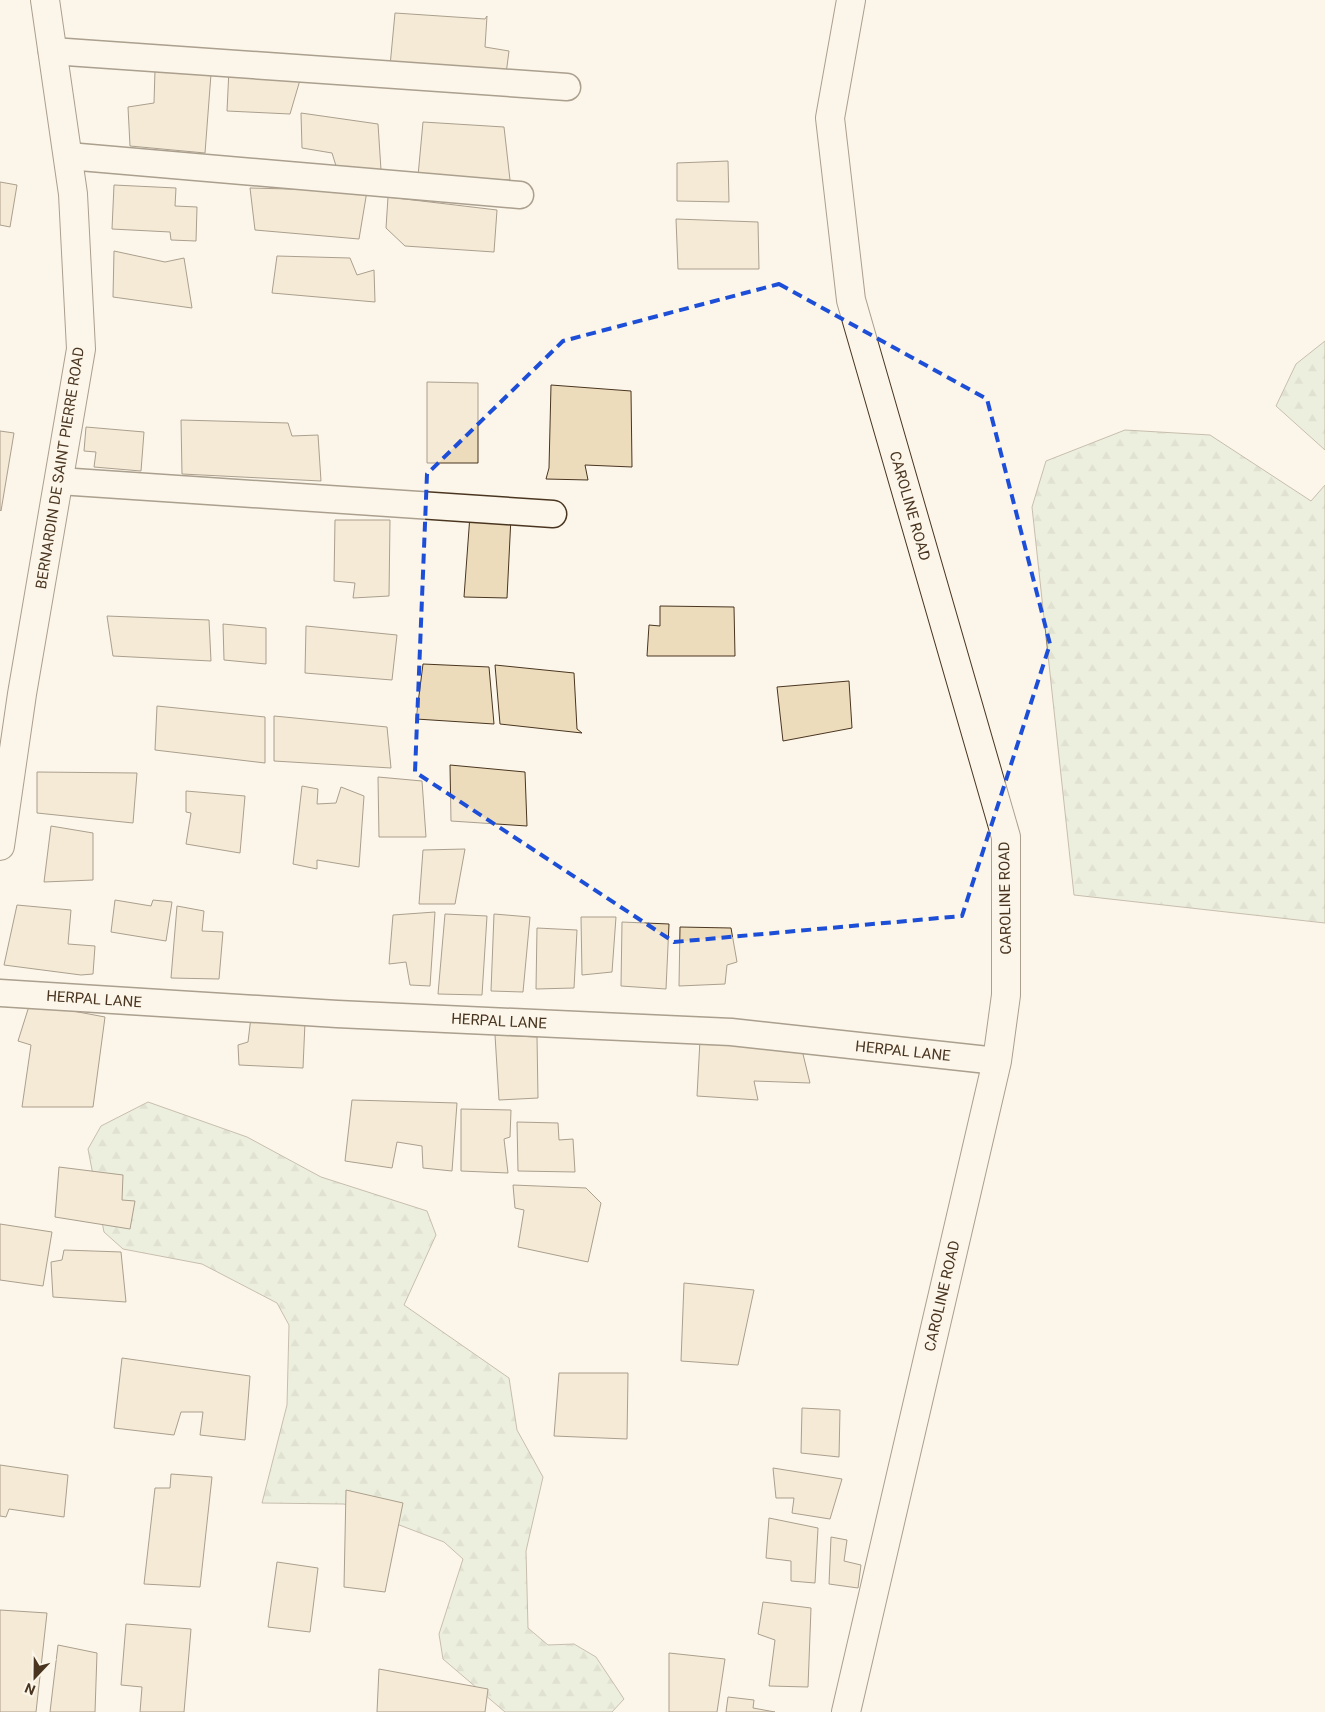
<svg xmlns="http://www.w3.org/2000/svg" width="1325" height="1712" font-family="Roboto,sans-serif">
  <defs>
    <pattern id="forest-firs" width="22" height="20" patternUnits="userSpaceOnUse" patternTransform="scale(1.25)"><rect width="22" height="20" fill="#dce7d0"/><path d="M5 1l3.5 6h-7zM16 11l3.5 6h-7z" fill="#bec7b2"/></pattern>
  </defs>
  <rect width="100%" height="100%" fill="#fbf6e9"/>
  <g fill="url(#forest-firs)" stroke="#887966">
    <polygon points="1325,341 1325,450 1276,406 1296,364"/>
    <polygon points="1125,430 1210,435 1311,501 1325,485 1325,923 1074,895 1032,507 1046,461"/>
    <polygon points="148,1102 247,1137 321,1177 427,1211 436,1235 404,1305 509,1378 517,1430 543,1477 526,1551 528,1628 548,1645 574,1644 596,1657 624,1699 612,1712 505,1712 443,1659 439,1634 463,1559 444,1542 344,1504 262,1503 287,1405 289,1325 277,1303 202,1264 123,1249 104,1232 88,1149 101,1126"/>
  </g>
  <g fill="#ecdcbc" stroke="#4a3520">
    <polygon points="395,13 485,19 487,16 485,47 509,51 506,74 390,66"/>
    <polygon points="229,69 300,80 290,114 227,111"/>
    <polygon points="155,70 211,74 205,153 130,146 128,107 154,103"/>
    <polygon points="301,113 378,124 381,170 337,169 332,153 302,148"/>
    <polygon points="423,122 504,127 510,180 418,176"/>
    <polygon points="728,161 729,202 677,201 677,163"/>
    <polygon points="0,182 17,185 10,227 0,225"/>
    <polygon points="114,185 176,188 175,206 197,207 196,241 171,240 170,232 112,229"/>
    <polygon points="250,188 367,191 359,239 255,230"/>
    <polygon points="388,197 497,210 494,252 405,246 386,228"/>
    <polygon points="676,219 758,222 759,269 678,269"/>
    <polygon points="114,251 165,262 184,258 192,308 113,297"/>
    <polygon points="277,256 350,258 357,275 374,270 375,302 272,293"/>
    <polygon points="427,382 478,383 478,463 427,463"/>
    <polygon points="551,385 631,391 632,467 585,465 588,480 546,479 549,468"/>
    <polygon points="181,420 288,423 292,436 318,435 321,481 182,474"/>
    <polygon points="86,427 144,432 141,471 94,467 96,452 84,451"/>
    <polygon points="0,431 14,433 1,511 0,510"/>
    <polygon points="470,515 511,517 507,598 464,597"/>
    <polygon points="335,520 390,520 389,596 353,598 355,583 334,581"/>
    <polygon points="660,606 734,607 735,656 647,656 649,625 660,626"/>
    <polygon points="107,616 209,620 211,661 113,656"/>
    <polygon points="223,624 266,628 266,664 224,660"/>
    <polygon points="306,626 397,635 392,680 305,673"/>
    <polygon points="423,664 489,667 494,724 416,719"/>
    <polygon points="495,665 574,673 577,729 582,733 500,724"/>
    <polygon points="849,681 852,728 783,741 777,687"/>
    <polygon points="157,706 265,717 265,763 155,750"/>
    <polygon points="274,716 387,727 391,768 274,761"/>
    <polygon points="450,765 525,772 527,826 451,821"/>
    <polygon points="37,772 137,773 133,823 37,813"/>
    <polygon points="378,777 422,781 426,837 379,837"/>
    <polygon points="302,786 318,789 317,804 336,803 341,787 364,796 359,867 317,860 317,869 293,864"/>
    <polygon points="186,791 245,796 240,853 186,844 191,813 186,812"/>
    <polygon points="51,826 93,833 93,880 44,882"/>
    <polygon points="465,849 455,904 419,904 423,850"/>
    <polygon points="115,900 151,906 153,900 172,902 166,941 111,932"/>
    <polygon points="17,905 71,910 68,944 95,946 93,974 81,975 4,965"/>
    <polygon points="177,906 204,911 202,931 223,932 219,979 171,978"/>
    <polygon points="435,912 430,986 410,985 406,962 389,964 393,915"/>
    <polygon points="445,914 487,916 482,995 438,994"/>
    <polygon points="494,914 530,917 523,992 491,991"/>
    <polygon points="581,917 616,917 612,972 582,975"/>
    <polygon points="622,922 669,924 666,989 621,986"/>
    <polygon points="680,927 731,928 737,962 727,965 725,984 679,986"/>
    <polygon points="537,928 577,930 574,988 536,989"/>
    <polygon points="30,1003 105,1017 93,1107 22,1107 31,1045 18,1041"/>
    <polygon points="251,1017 305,1022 303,1068 239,1065 238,1045 248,1042"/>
    <polygon points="495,1035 537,1037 538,1098 499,1100"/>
    <polygon points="700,1040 802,1050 810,1083 754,1081 758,1100 697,1096"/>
    <polygon points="352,1100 457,1103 452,1171 423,1168 422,1146 397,1142 392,1168 345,1161"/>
    <polygon points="461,1109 511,1110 510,1137 504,1139 508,1173 461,1171"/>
    <polygon points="517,1122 558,1123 559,1140 573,1139 575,1172 518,1171"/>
    <polygon points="59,1167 123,1175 122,1200 135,1201 130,1229 55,1217"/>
    <polygon points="513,1185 586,1188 601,1203 588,1262 518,1247 524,1210 515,1208"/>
    <polygon points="0,1224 52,1232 43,1286 0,1280"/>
    <polygon points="64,1250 121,1252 126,1302 53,1297 51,1262 62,1260"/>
    <polygon points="684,1283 754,1290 738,1365 681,1361"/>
    <polygon points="122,1358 250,1376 245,1440 200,1435 203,1412 181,1412 174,1435 114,1428"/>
    <polygon points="559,1373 628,1373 627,1439 554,1436"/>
    <polygon points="802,1408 840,1410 839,1457 801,1453"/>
    <polygon points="0,1465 68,1475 64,1517 9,1509 6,1517 0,1516"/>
    <polygon points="773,1468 842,1479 830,1519 792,1513 794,1498 776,1498"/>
    <polygon points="171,1474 212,1477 200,1587 144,1584 155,1488 170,1488"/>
    <polygon points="346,1490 403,1503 385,1592 344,1587"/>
    <polygon points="769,1518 818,1528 815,1583 791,1581 791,1561 766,1558"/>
    <polygon points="831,1537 847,1540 844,1561 861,1565 858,1588 829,1584"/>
    <polygon points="277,1562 318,1568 310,1632 268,1627"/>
    <polygon points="763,1602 811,1608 808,1687 769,1686 775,1640 758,1634"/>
    <polygon points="0,1610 47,1613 36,1712 0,1712"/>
    <polygon points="126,1624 191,1629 184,1712 140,1712 142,1687 121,1685"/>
    <polygon points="58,1645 97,1653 95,1712 50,1712"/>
    <polygon points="669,1653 725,1659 717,1712 669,1712"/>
    <polygon points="379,1669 488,1689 485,1712 377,1712"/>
    <polygon points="728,1697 754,1700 753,1708 775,1712 726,1712"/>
  </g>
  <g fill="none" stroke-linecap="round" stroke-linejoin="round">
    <defs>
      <g id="minor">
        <polyline points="52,51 567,87"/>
        <polyline points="68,156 520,195"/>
        <polyline points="59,481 553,514"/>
        <polyline points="0,993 337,1014 731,1032 997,1061"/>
      </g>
      <g id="secondary">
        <polyline points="0,846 22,694 81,349 73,194 45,0"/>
        <polyline points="846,1712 997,1061 1006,995 1006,837 851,300 830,118 851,0"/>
      </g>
    </defs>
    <use href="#minor" stroke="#4a3520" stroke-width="29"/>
    <use href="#secondary" stroke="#4a3520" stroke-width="30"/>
    <use href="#minor" stroke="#fbf6e9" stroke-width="26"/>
    <use href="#secondary" stroke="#fbf6e9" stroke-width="28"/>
  </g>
  <path d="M0 0H1325V1712H0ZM779,284L987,399L1050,644L962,916L674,942L415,772L427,474L563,341Z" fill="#fbf6e9" fill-opacity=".55" fill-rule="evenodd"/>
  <path fill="none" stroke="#1d4ed8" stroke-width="4" stroke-dasharray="10 6" stroke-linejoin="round" d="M779,284L987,399L1050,644L962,916L674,942L415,772L427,474L563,341Z"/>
  <g text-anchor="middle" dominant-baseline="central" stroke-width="4" stroke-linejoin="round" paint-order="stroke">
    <g font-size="15" fill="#4a3520" stroke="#fbf6e9">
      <text transform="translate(60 468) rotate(-81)">BERNARDIN DE SAINT PIERRE ROAD</text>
      <text transform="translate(910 506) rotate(74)">CAROLINE ROAD</text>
      <text transform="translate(1005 898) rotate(-91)">CAROLINE ROAD</text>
      <text transform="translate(94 999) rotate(4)">HERPAL LANE</text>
      <text transform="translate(499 1021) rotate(3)">HERPAL LANE</text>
      <text transform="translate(903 1051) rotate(6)">HERPAL LANE</text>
      <text transform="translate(942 1296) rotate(-77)">CAROLINE ROAD</text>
    </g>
  </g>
  <g transform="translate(35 1677) rotate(202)" stroke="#fbf6e9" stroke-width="4" paint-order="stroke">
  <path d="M0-4L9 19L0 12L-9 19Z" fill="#4a3520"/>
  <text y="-8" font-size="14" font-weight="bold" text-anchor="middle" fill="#4a3520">N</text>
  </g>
</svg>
